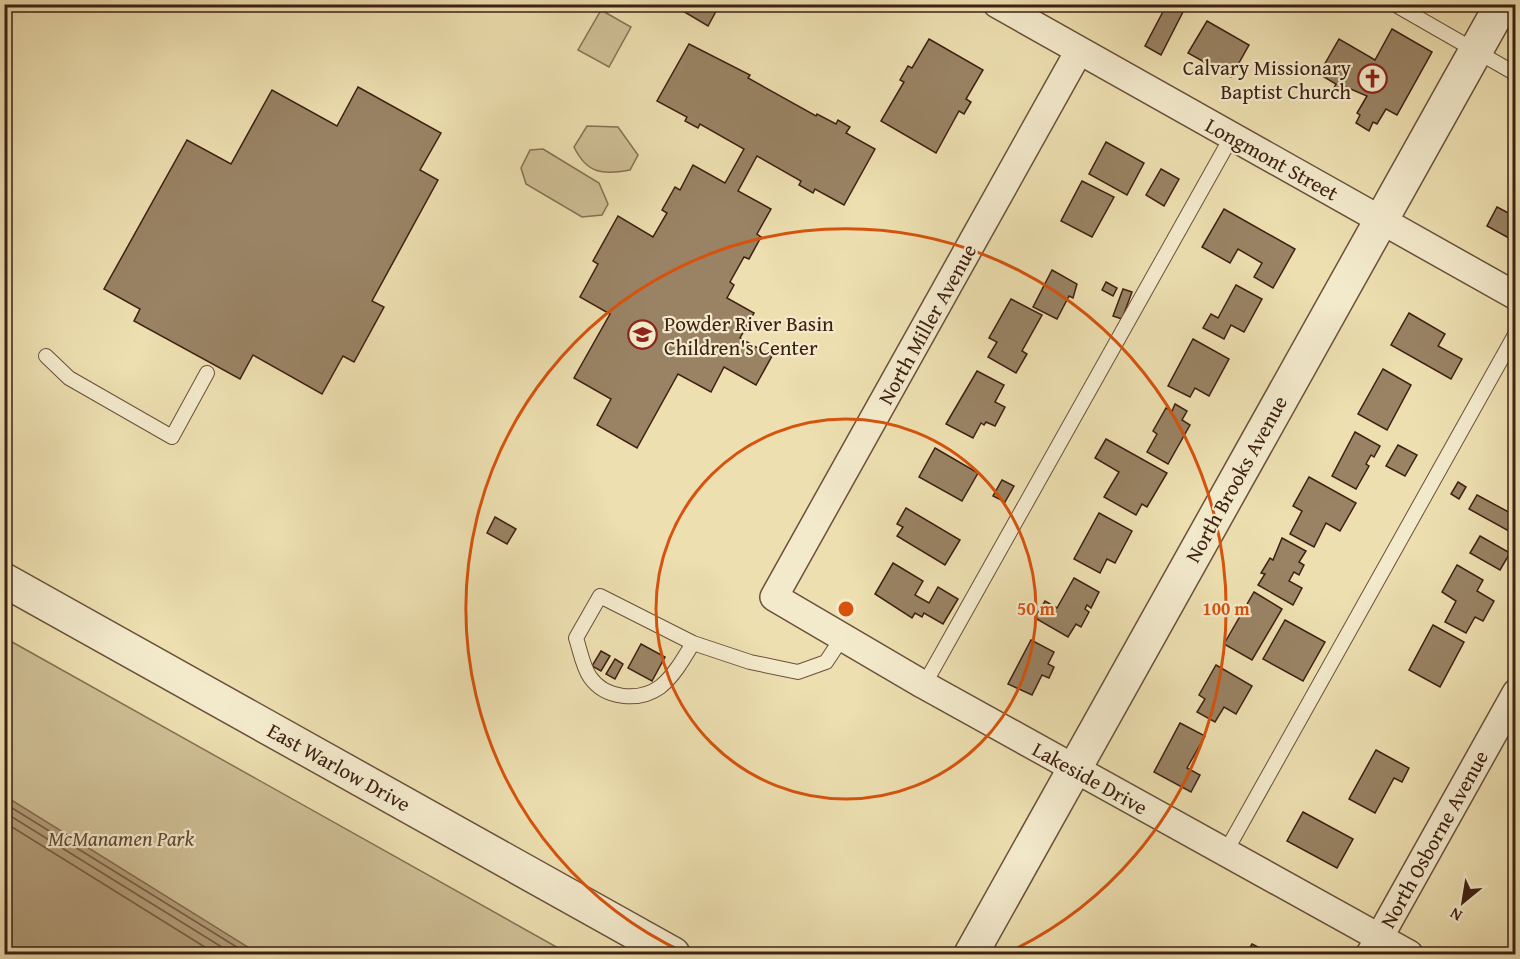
<svg xmlns="http://www.w3.org/2000/svg" width="1520" height="959" font-family="'Gentium Book Plus',serif">
  <rect width="100%" height="100%" fill="#eddfb0"/>
  <filter id="stains"><feTurbulence type="fractalNoise" baseFrequency=".00333" numOctaves="4"/><feColorMatrix values="0 0 0 0 .2 0 0 0 0 .09 0 0 0 0 .02 0 0 0 .5 -.17"/></filter>
  <radialGradient id="worn" r=".72"><stop offset=".6" stop-color="#630" stop-opacity="0"/><stop offset="1" stop-color="#630" stop-opacity=".3"/></radialGradient>
  <g fill="#cfbf95" stroke="#867054" stroke-width="1.5">
    <polygon points="601,10 631,27 609,67 578,50"/>
    <path d="M587,126L618,127L638,155L630,170C603,175 587,174 574,147Z"/>
    <polygon points="543,149 599,183 608,204 602,215 582,217 526,184 521,168 530,150"/>
    <polygon points="5,638 569,954 5,954"/>
  </g>
  <polygon fill="#b29e7a" stroke="#846c50" stroke-width="1.5" points="4,796 5,796 259,954 5,954"/>
  <g fill="none" stroke-linecap="round" stroke-linejoin="round">
    <g stroke="#785f46" stroke-width="1.5">
      <polyline points="4,803 248,954"/>
      <polyline points="4,812 233,954"/>
      <polyline points="4,822 216,954"/>
    </g>
  </g>
  <g fill="#998364" stroke="#3e2012" stroke-width="1.5">
    <polygon points="671,4 720,4 708,26"/>
    <polygon points="1167,4 1187,4 1161,55 1145,46"/>
    <polygon points="1207,21 1249,45 1231,77 1188,53"/>
    <polygon points="1392,29 1432,52 1397,115 1386,109 1377,124 1373,122 1369,131 1356,123 1360,115 1357,113 1367,96 1346,87 1343,92 1334,88 1336,84 1319,74 1339,39 1375,60"/>
    <polygon points="929,39 983,70 966,99 971,102 964,114 959,111 936,153 881,121 904,82 900,80 908,66 912,68"/>
    <polygon points="689,44 750,75 748,78 816,116 817,114 836,124 838,120 850,127 846,133 875,149 844,205 815,189 813,193 799,185 801,181 757,156 738,191 771,209 757,234 761,237 749,259 744,257 730,282 734,285 727,298 754,313 740,338 772,356 756,385 724,367 711,392 678,374 637,448 597,425 611,399 574,378 610,314 580,297 598,264 593,261 618,216 653,237 667,213 662,210 675,187 680,190 693,165 725,183 744,149 700,124 698,128 685,121 687,117 657,101"/>
    <polygon points="358,87 441,133 420,170 438,180 372,301 384,307 354,362 343,356 322,394 253,355 240,379 134,321 140,309 104,289 187,140 231,164 272,90 337,126"/>
    <polygon points="1106,142 1144,163 1127,195 1089,174"/>
    <polygon points="1161,169 1179,179 1164,206 1146,195"/>
    <polygon points="1082,181 1114,197 1092,237 1061,221"/>
    <polygon points="1497,207 1516,217 1516,242 1487,226"/>
    <polygon points="1224,209 1295,249 1273,288 1254,277 1262,263 1238,249 1230,263 1202,247"/>
    <polygon points="1052,270 1077,284 1073,298 1069,296 1057,319 1033,307"/>
    <polygon points="1106,282 1117,288 1113,296 1102,290"/>
    <polygon points="1236,285 1262,299 1244,332 1231,325 1224,339 1203,328 1211,314 1218,318"/>
    <polygon points="1123,289 1132,292 1122,319 1113,316"/>
    <polygon points="1011,299 1042,315 1022,351 1027,354 1016,373 988,357 997,342 989,338"/>
    <polygon points="1409,313 1445,334 1438,346 1462,359 1451,379 1391,345"/>
    <polygon points="1193,339 1229,359 1209,396 1195,388 1190,397 1168,386"/>
    <polygon points="1383,369 1411,385 1387,430 1358,414"/>
    <polygon points="977,371 1004,385 995,402 1005,407 995,426 986,422 984,425 981,423 973,438 946,424"/>
    <polygon points="1175,404 1187,411 1182,420 1190,425 1168,464 1147,452 1157,434 1153,431 1166,408 1172,411"/>
    <polygon points="1355,432 1380,446 1374,457 1371,455 1366,464 1369,466 1356,489 1332,476"/>
    <polygon points="1106,439 1167,473 1147,507 1142,504 1136,515 1104,497 1119,472 1095,458"/>
    <polygon points="1398,445 1417,455 1405,476 1386,466"/>
    <polygon points="935,448 978,473 962,501 919,477"/>
    <polygon points="1309,477 1356,503 1340,531 1326,523 1314,547 1290,534 1302,511 1293,506"/>
    <polygon points="1002,480 1014,486 1005,502 993,496"/>
    <polygon points="1458,482 1466,487 1459,499 1451,494"/>
    <polygon points="1477,495 1516,516 1516,535 1469,509"/>
    <polygon points="906,508 960,540 945,565 897,536 903,527 897,524"/>
    <polygon points="1099,513 1132,531 1115,563 1107,559 1100,573 1074,559"/>
    <polygon points="495,517 516,529 507,544 487,533"/>
    <polygon points="1480,536 1510,553 1500,570 1470,553"/>
    <polygon points="1282,538 1306,551 1299,562 1304,565 1299,575 1294,572 1289,581 1302,588 1293,605 1258,585 1265,574 1261,573 1270,558 1273,560"/>
    <polygon points="893,563 923,581 915,595 929,603 938,587 958,599 943,624 924,613 922,617 915,613 912,618 875,594"/>
    <polygon points="1457,565 1483,580 1477,591 1494,601 1483,621 1475,617 1466,633 1445,622 1456,601 1442,592"/>
    <polygon points="1074,578 1099,592 1091,608 1087,605 1085,609 1089,612 1081,627 1076,624 1068,637 1035,618 1045,601 1057,608"/>
    <polygon points="1254,592 1282,609 1252,660 1224,644"/>
    <polygon points="1285,620 1325,642 1303,681 1263,659"/>
    <polygon points="1433,625 1464,642 1440,687 1409,670"/>
    <polygon points="1031,640 1054,652 1048,664 1054,667 1049,678 1042,675 1032,695 1008,684"/>
    <polygon points="641,644 665,657 652,681 628,668"/>
    <polygon points="601,651 610,656 601,671 592,666"/>
    <polygon points="615,659 623,664 615,679 606,674"/>
    <polygon points="1216,665 1252,686 1236,714 1224,707 1215,722 1197,712 1205,699 1199,695"/>
    <polygon points="1180,723 1205,736 1187,768 1200,775 1191,792 1154,772"/>
    <polygon points="1376,750 1409,768 1402,782 1394,778 1375,813 1349,799"/>
    <polygon points="1303,812 1353,839 1337,868 1287,841"/>
    <polygon points="1252,944 1271,954 1246,954"/>
  </g>
  <g fill="none" stroke-linecap="round" stroke-linejoin="round">
    <defs>
      <g id="service">
        <polyline points="1394,4 1516,74"/>
        <polyline points="46,356 69,378 172,437 207,373"/>
        <path d="M693,643C684,658 674,676 660,687C639,702 605,699 590,677C583,667 580,650 576,638L600,596L693,643L750,662L798,672L826,662L842,638"/>
        <polyline points="924,685 1232,136"/>
        <polyline points="1225,853 1516,333"/>
      </g>
      <g id="minor">
        <polyline points="997,4 1516,296"/>
        <polyline points="1079,51 774,597 924,685 1409,954"/>
        <polyline points="1370,954 1516,693"/>
      </g>
      <g id="tertiary">
        <polyline points="4,580 673,954"/>
        <polyline points="971,954 1502,4"/>
      </g>
    </defs>
    <use href="#service" stroke="#6a503a" stroke-width="16"/>
    <use href="#minor" stroke="#6a503a" stroke-width="30"/>
    <use href="#tertiary" stroke="#6a503a" stroke-width="36"/>
    <use href="#service" stroke="#f3eacc" stroke-width="14"/>
    <use href="#minor" stroke="#f3eacc" stroke-width="27"/>
    <use href="#tertiary" stroke="#f3eacc" stroke-width="33"/>
  </g>
  <g fill="none" stroke="#d7530d" stroke-width="3">
    <circle cx="846" cy="609" r="190"/>
    <path d="M685 953A380 380 0 1 1 1007 953"/>
  </g>
  <defs>
    <symbol id="church-ring" viewBox="-11 -11 22 22"><circle r="9.5" fill="#f3eacc" stroke="#8f2418" stroke-width="1.5"/><path d="M-1.2-6h2.4v3.5h3.3v2.4h-3.3V6h-2.4V-.1h-3.3v-2.4h3.3Z" fill="#8f2418"/></symbol>
    <symbol id="school-ring" viewBox="-11 -11 22 22"><circle r="9.5" fill="#f3eacc" stroke="#8f2418" stroke-width="1.5"/><path d="M0-5L7-2L0 1L-7-2ZM-4 1L0 2.5L4 1V4Q0 6-4 4Z" fill="#8f2418"/></symbol>
  </defs>
  <g fill-rule="evenodd">
    <use href="#church-ring" x="1356" y="62" width="33" height="33"/>
    <use href="#school-ring" x="626" y="318" width="33" height="33"/>
  </g>
  <g text-anchor="middle" dominant-baseline="central" stroke-width="4.5" stroke-linejoin="round" paint-order="stroke">
    <g font-size="21" fill="#3e2012" stroke="#f3eacc" text-anchor="end">
      <text x="1351" y="67">Calvary Missionary<tspan x="1351" dy="24">Baptist Church</tspan></text>
      <text x="664" y="323" text-anchor="start">Powder River Basin<tspan x="664" dy="24">Children's Center</tspan></text>
    </g>
    <g font-size="21" fill="#3e2012" stroke="#f3eacc">
      <text transform="translate(1272 159) rotate(29)">Longmont Street</text>
      <text transform="translate(927 324) rotate(-61)">North Miller Avenue</text>
      <text transform="translate(1236 479) rotate(-61)">North Brooks Avenue</text>
      <text transform="translate(339 767) rotate(29)">East Warlow Drive</text>
      <text transform="translate(1090 778) rotate(29)">Lakeside Drive</text>
      <text transform="translate(1434 839) rotate(-61)">North Osborne Avenue</text>
    </g>
    <g font-size="21" font-style="italic" fill="#624833" stroke="#f3eacc">
      <text x="121" y="838">McManamen Park</text>
    </g>
  </g>
  <circle cx="846" cy="609" r="9" fill="#d7530d" stroke="#f3eacc" stroke-width="3"/>
  <g font-size="18" text-anchor="middle" font-weight="bold" fill="#d7530d" stroke="#f3eacc" stroke-width="4.5" stroke-linejoin="round" paint-order="stroke">
    <text x="1036" y="615">50 m</text>
    <text x="1226" y="615">100 m</text>
  </g>
  <rect width="1520" height="959" fill="none" stroke="#eddfb0" stroke-width="24"/>
  <rect x="6" y="6" width="1508" height="947" fill="none" stroke="#3e2012" stroke-width="3"/>
  <rect x="12" y="12" width="1496" height="935" fill="none" stroke="#3e2012" stroke-width="1.5"/>
  <g transform="translate(1463 902) rotate(210)" stroke="#f3eacc" stroke-width="4.5" paint-order="stroke">
  <path d="M0-4.5L10 22L0 15L-10 22Z" fill="#3e2012"/>
  <text y="-9" font-size="16" font-weight="bold" text-anchor="middle" fill="#3e2012">N</text>
  </g>
  <rect width="100%" height="100%" filter="url(#stains)"/>
  <rect width="100%" height="100%" fill="url(#worn)"/>
</svg>
